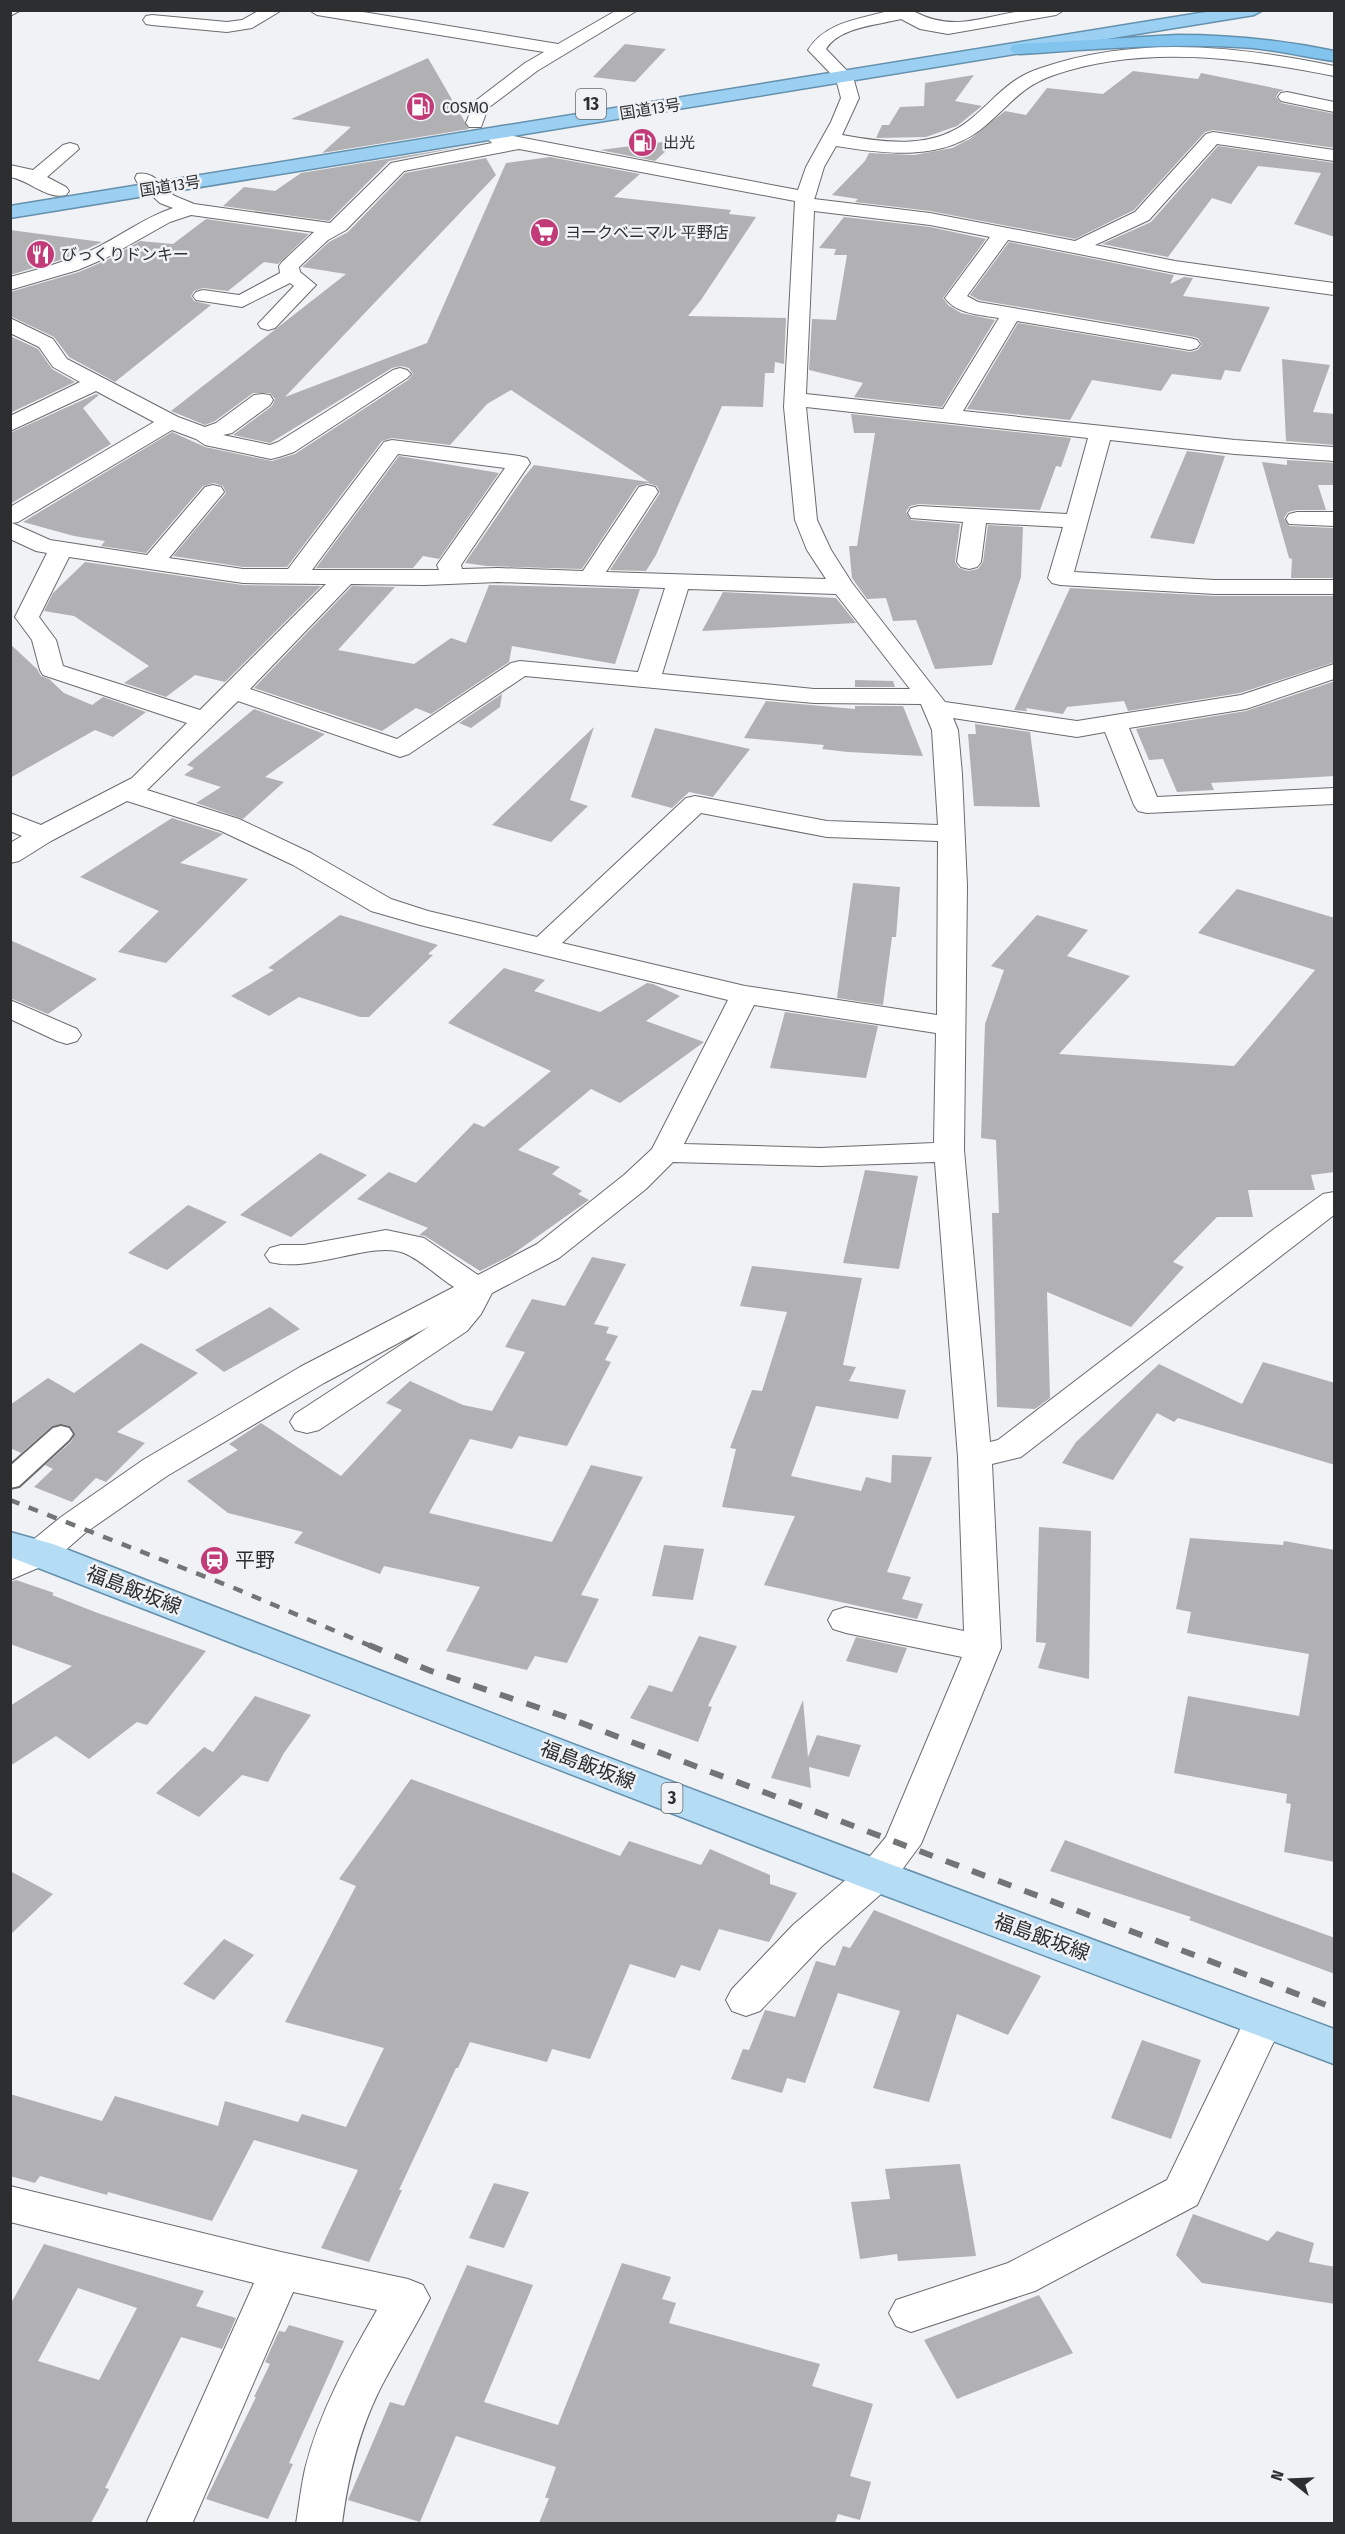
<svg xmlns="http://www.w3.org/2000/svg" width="1345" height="2534" font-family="'Fira Sans Condensed','Noto Sans JP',sans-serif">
  <rect width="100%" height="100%" fill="#f0f2f5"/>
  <g fill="#b1b1b4" fill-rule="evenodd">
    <polygon points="625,44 666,49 635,82 593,77"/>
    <polygon points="428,58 469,129 322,153 351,127 291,119"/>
    <polygon points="1133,71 1198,79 1201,73 1284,90 1279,92 1276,97 1281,103 1335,114 1335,148 1213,130 1205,132 1134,210 1075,239 930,211 855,202 858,199 832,195 865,161 869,153 914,155 952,148 970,139 1005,111 1026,115 1047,88 1103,94"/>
    <polygon points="974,75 955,101 982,106 957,126 926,137 876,138 882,125 889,125 900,107 924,106 925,83"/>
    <polygon points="678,140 655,161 600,150"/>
    <polygon points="466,146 389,161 329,221 223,206 244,187 275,191 301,173"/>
    <polygon points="1218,146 1335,163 1335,237 1294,224 1321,173 1258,166 1231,204 1212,198 1168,257 1102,244 1151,222"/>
    <polygon points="550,157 640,174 614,197 731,210 729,214 756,217 701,300 688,316 786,318 784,364 775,362 774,373 765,373 763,407 722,406 656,555 646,571 610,570 660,493 657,486 648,483 637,486 582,569 487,566 465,563 524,477 534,465 649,482 511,390 487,404 450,445 392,438 382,441 287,567 243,567 173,556 226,493 223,486 214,483 203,486 146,553 101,546 105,541 74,536 23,522 172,432 205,447 272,461 295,454 408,380 413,374 409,368 401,366 392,368 270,443 233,435 272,406 275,399 270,393 253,393 215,421 205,425 171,411 346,274 302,267 329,242 348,232 405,173 486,158 496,175 285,397 427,343 506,163"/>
    <polygon points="844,217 930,227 986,239 943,298 948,305 961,313 995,320 942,407 854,397 863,383 809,370 812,319 836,320 847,255 834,255 836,249 819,248"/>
    <polygon points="206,219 309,234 278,264 264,262 228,291 203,288 194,291 191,296 194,301 211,305 115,382 69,357 54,337 10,316 10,292 79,272 107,260 140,241 173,244"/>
    <polygon points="10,230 25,232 102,242 70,257 10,275"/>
    <polygon points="1009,242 1174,275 1170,284 1184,277 1193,278 1183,296 1270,307 1240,372 1225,370 1221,380 1172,374 1161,391 1092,380 1070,420 967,409 1018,323 1190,352 1198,350 1202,344 1198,338 1190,336 979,300 970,295"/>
    <polygon points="10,336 38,349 52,369 75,382 10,413"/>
    <polygon points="1282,359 1330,365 1313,412 1335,414 1335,445 1286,441"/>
    <polygon points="96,394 99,395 83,408 111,444 10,504 10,433"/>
    <polygon points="851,414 1071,438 1061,467 1056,466 1040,510 919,504 910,506 906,512 911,520 960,524 955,562 959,568 968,571 978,569 983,562 988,525 1023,527 1021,577 992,665 935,669 916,620 893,621 886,598 867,599 852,578 849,546 857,546 875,433 854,433"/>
    <polygon points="1187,451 1225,456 1194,544 1150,538"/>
    <polygon points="399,456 499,473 439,559 423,556 413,568 316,568"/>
    <polygon points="1287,460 1335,463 1335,485 1318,485 1326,510 1296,510 1288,512 1284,518 1289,526 1333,528 1335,578 1291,578 1292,559 1289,558 1262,462 1287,465"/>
    <polygon points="85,562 243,585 321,586 225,682 195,675 166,697 124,683 149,666 74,616 44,611 53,593"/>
    <polygon points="489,585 640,589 615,664 512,646 509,662 431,714 416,708 382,731 254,688 352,586 395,587 338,650 414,664 451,638 466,643"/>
    <polygon points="1070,588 1215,596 1335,596 1335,662 1240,693 1128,711 1124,701 1067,707 1063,714 1026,708 1027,711 1014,710"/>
    <polygon points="723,592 836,598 856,623 702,631"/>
    <polygon points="10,644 37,669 41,676 49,679 64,693 92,705 103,697 146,712 113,737 95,730 10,778"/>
    <polygon points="855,680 893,681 895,687 855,687"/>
    <polygon points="1335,681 1335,776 1211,783 1214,790 1177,792 1163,759 1149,760 1136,729 1246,711"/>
    <polygon points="502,694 500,707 471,728 459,723"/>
    <polygon points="766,701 855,709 855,706 903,706 923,756 848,752 822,749 824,745 744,738"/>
    <polygon points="254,709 325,734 265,777 284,782 243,819 196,803 221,787 184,775 194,768 187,765"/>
    <polygon points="975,724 1030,732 1040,807 974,806 968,734 976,734"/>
    <polygon points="594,727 570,800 588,806 551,842 492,825"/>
    <polygon points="655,728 750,749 713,797 689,792 672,808 631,797"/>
    <polygon points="172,818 223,834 180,863 248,879 166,963 118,952 159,911 80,877"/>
    <polygon points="853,883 900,887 896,937 892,937 883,1005 837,998"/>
    <polygon points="1237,889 1335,918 1335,1172 1311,1175 1315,1190 1248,1190 1253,1217 1217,1217 1173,1262 1184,1267 1131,1327 1047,1292 1050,1398 1035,1409 997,1407 992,1213 999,1213 996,1140 981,1138 985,1024 1004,970 991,966 1037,915 1088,930 1067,956 1130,976 1059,1054 1234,1066 1315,970 1198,933"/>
    <polygon points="340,915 438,945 428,954 433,955 369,1017 360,1017 299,997 269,1016 231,996 274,970 268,968"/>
    <polygon points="10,940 97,979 48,1014 10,998"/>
    <polygon points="504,968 545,980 534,991 600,1012 647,983 653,984 680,996 646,1021 704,1042 620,1103 591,1089 518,1150 560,1167 552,1174 582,1191 578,1194 589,1200 510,1256 480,1271 425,1236 419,1235 428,1228 357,1199 389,1172 416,1183 474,1123 484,1127 551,1071 448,1023"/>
    <polygon points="785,1012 878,1026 866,1078 770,1068"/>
    <polygon points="320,1153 367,1175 291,1237 240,1215"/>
    <polygon points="865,1170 918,1176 899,1269 843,1263"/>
    <polygon points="188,1205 227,1222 167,1270 128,1253"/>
    <polygon points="592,1257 626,1264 594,1324 609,1327 606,1333 618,1336 605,1360 611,1362 567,1446 519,1436 512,1449 470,1439 429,1513 552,1542 591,1465 643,1477 581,1595 599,1599 567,1663 535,1656 527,1670 446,1651 480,1587 384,1566 380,1574 294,1543 303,1532 228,1513 187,1481 238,1450 229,1444 261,1423 341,1476 402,1410 386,1403 410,1381 463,1405 492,1411 525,1352 505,1347 532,1299 565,1306"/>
    <polygon points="752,1266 862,1278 843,1365 856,1367 849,1381 906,1390 898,1419 816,1406 791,1476 861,1491 866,1477 891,1483 892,1455 932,1457 887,1572 911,1577 902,1599 923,1604 917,1619 764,1585 795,1516 722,1507 736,1449 730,1448 752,1390 762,1391 787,1312 740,1306"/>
    <polygon points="270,1307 300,1329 224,1372 195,1350"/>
    <polygon points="141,1343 198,1373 117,1432 145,1443 106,1482 96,1478 72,1502 34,1487 53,1469 45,1465 71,1442 75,1433 70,1426 62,1424 52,1426 21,1453 10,1448 10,1405 48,1378 74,1393"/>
    <polygon points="1263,1362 1335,1383 1335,1465 1178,1418 1174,1422 1157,1413 1113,1480 1062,1463 1076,1442 1159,1364 1242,1404"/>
    <polygon points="1039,1527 1091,1531 1089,1679 1038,1668 1046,1643 1036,1642"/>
    <polygon points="1190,1538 1283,1545 1284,1541 1335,1550 1335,1862 1284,1852 1291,1804 1286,1803 1287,1794 1174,1773 1188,1696 1299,1716 1309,1654 1187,1633 1191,1612 1176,1609"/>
    <polygon points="664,1545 704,1549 693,1600 652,1596"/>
    <polygon points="16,1580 54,1593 52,1595 95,1612 206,1651 147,1725 137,1722 89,1759 56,1736 10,1766 10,1706 72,1666 10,1644 10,1582"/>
    <polygon points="699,1636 737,1646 708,1706 712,1707 698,1742 630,1718 649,1685 672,1692"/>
    <polygon points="856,1637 907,1648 897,1673 846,1661"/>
    <polygon points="255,1696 311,1715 284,1753 268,1782 242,1775 199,1817 156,1793 204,1747 213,1752"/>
    <polygon points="803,1700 808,1757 817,1735 861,1745 849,1777 809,1767 811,1788 771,1778"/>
    <polygon points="411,1779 620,1856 629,1841 701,1865 710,1849 770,1875 770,1884 797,1893 769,1942 719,1929 700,1971 681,1965 675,1978 630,1964 590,2059 552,2049 547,2062 470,2042 458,2068 456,2068 399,2190 402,2190 369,2262 321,2248 358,2170 254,2140 212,2221 108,2192 107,2195 40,2176 35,2183 10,2176 10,2094 102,2121 115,2096 218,2126 225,2101 298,2122 302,2114 346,2127 384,2048 285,2022 356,1886 339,1879"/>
    <polygon points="1065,1840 1335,1938 1335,1974 1189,1920 1191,1917 1050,1871"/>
    <polygon points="10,1871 53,1894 10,1935"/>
    <polygon points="874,1910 1041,1976 1008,2035 957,2014 929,2102 873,2088 900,2011 838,1993 805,2083 787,2078 782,2093 731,2079 743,2049 749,2050 765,2010 795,2017 816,1961 835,1966 843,1946 850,1948"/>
    <polygon points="224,1939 254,1955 214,2000 183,1984"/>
    <polygon points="1142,2040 1201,2060 1171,2139 1111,2118"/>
    <polygon points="960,2164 976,2256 898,2261 897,2254 860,2259 851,2202 890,2199 885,2169"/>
    <polygon points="494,2183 529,2192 504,2248 469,2238"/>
    <polygon points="1193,2214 1268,2241 1277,2231 1314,2243 1309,2262 1335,2267 1335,2304 1202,2283 1176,2255"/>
    <path d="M44,2244L204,2291L196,2306L236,2318L222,2349L181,2337L105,2488L109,2489L91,2523H10V2305ZM78,2288L137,2308L99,2380L38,2361Z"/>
    <polygon points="622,2263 671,2277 662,2299 676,2303 669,2323 820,2364 812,2386 873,2404 850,2476 871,2482 860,2520 838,2514 835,2523 539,2523 549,2498 545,2498 556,2467 456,2436 420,2522 348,2500 390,2402 404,2406 467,2265 533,2285 484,2402 558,2425"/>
    <polygon points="1039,2295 1073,2353 957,2399 924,2340"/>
    <polygon points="289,2325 344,2341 289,2463 293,2464 268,2519 206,2499 256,2397 254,2397 270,2364 265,2362 279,2331 285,2332"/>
  </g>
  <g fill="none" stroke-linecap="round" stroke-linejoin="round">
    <defs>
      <polygon id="pedestrian" points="61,1426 69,1428 73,1434 69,1440 19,1486 10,1488 10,1466 53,1428"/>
      <g id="minor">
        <polygon points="10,10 21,10 10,16"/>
        <polygon points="260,10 282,10 252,28 227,32 152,25 146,24 143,20 146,16 152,15 227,22 242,20"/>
        <polygon points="309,10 351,10 558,44 617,10 638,10 537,71 488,108 481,127 469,127 466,123 474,102 525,63 544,52 317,15"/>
        <path d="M892,10H916L915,12C953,32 981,17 1021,11C1035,9 1050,10 1064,10L1056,15L948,34L920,29L901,19C878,25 839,27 826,49L853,77L859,98L842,135C887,143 935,150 972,118C996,98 1009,78 1041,68C1137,35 1238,46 1334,66V76C1243,58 1144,44 1054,75C1020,87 1010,105 985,126C943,162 886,154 836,146L824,167L815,197L814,199L930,213L1075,241L1135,212L1206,134L1213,132L1334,150V161L1217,144L1149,220L1095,245L1175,261L1334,283V295L1175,273L1008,240L967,296L978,302L1190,338L1197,340L1200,344L1197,348L1190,350L1017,321L963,411L1235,440L1334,447V461L1235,454L1110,440L1074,572L1215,580H1334V594H1215L1060,585L1052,583L1048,578L1063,527L986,523L981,562L977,567L969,569L961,567L957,562L963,522L911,518L908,513L911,508L919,506L1067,514L1088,438L806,407L817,520L831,550L852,583L945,702L1077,721L1241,695L1334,664V679L1246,709L1129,728L1157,797L1334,788V804L1147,813L1138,811L1134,805L1105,732L1077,737L953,718L958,730L962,774L967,886L964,1150L990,1442L998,1440L1274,1229L1323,1194L1334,1192V1215L1021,1457L992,1464L1001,1648L921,1844L890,1886L821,1947L760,2011L746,2016L732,2011L726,2000L732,1989L793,1925L862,1866L886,1837L962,1657L846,1633L833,1629L828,1620L833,1611L846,1607L964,1631L958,1457L935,1162L820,1166L673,1162L646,1189L559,1258L492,1293L481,1314L467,1331L319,1430L307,1433L295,1430L290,1422L295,1414L430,1326L324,1383L167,1476L85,1533L52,1562L10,1580V1553L28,1544L61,1517L143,1460L300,1367L454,1287C438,1277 421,1260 404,1253C373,1240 312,1273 270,1262L265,1255L270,1248L281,1245H304L386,1230L424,1238L478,1275L537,1244L624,1175L652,1149L728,1000L420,925L371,911L293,865L221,831L127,801L51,841L19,861L10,863V843L22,836L10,831V813L41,825L132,778L187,723L43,675L40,670L32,640L15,617L47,553L36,551L10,539V507L154,422L96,391L10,431V416L80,382L53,367L39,347L10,333V318L53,339L67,359L178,417L205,427L216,423L254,395L262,394L270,395L273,400L270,405L232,433L223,435L270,445L278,442L393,370L400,368L407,370L411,374L407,378L294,452L279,457L271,459L205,445L196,439L172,430L18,522L12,523L50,540L147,555L205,487L213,485L221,487L224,492L169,558L243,569H288L384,442L392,440L519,456L527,458L530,463L461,565L462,569L498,568L583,571L639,487L647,485L655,487L658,492L606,572L826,579L807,550L795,520L784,407L795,201L519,149L404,171L346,230L328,240L299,267L300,272L316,285L275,328L268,330L261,328L258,324L294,286L290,283L242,307L196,300L193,296L196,292L203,290L239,295L280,273L279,266L282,262L314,232L191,215L170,222L106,258L78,270L10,290V277C37,270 64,262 90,251C118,238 143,218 173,208L160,203L137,182L135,178L137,174C155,170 162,188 175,196C181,199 188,201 194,204L330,223L391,163L492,143L488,139L490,135L497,133L798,190L806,167L831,122L841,98L836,79L808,50C826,21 861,19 892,10ZM814,211L930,225L990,237L945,298C956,314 981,315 999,318L943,409L806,394ZM398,454L505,468L437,565L439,570H312ZM69,557L243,583L326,584L200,710L63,666L56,640L39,617ZM498,582L665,588L638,672L520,661L511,663L397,739L250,689L351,584L424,585ZM688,589L836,594L910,689H814L662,674ZM525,676L814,703L921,704L932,730L938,825L827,821L695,796L686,798L537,937L428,911L391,899L311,853L239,819L147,790L238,701L400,757L409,754ZM701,813L827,837L938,841L937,1015L745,986L562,943ZM754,1005L936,1033L934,1143L820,1148L684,1144Z"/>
        <polygon points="1287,92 1334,102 1334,112 1281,101 1278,97 1281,93"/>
        <path d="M70,143L77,145L79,149L47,177L66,187L69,191L66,195C47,200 29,180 10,177V165L33,170L63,145Z"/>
        <polygon points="1297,512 1334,512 1334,526 1289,524 1286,519 1289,514"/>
        <polygon points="10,1000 77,1029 81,1035 77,1041 67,1044 57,1041 10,1019"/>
        <polygon points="1264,2004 1278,2009 1284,2020 1197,2205 1035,2291 911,2332 896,2326 889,2313 896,2300 1008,2263 1167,2180 1250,2009"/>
        <path d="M10,2186L281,2252L408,2279L423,2285L430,2298C414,2330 395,2359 379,2391C358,2434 348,2477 342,2524H296C299,2505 301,2487 305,2469C319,2413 348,2360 377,2310L293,2292L192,2524H146L254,2283L10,2222Z"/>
      </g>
      <path id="primary" d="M10,1532L53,1544C479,1710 906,1871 1334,2029V2064L862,1887L10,1557Z"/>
      <polygon id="trunk" points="1218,10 1263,10 1254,15 10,218 10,206"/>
      <path id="motorway" d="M1177,35C1230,35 1282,40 1334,51V61C1307,57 1281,51 1253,48C1175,42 1097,49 1019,54L1013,53L1010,49L1013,45L1019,44Z"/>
    </defs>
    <use href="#pedestrian" stroke="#6a6b6e" stroke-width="4"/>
    <use href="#minor" stroke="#6a6b6e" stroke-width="2"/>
    <use href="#primary" stroke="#6590ac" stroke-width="3"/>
    <use href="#trunk" stroke="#6590ac" stroke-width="3"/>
    <use href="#motorway" stroke="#6590ac" stroke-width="3"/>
    <use href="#pedestrian" fill="#fff" fill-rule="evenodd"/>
    <use href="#minor" fill="#fff" fill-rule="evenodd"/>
    <use href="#primary" fill="#b5dcf5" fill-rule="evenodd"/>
    <use href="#trunk" fill="#9cd0f2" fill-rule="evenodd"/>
    <use href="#motorway" fill="#83c4ef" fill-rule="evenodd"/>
    <polyline stroke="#727476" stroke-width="4.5" stroke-dasharray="10 10" stroke-linecap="butt" points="10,1500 234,1588 373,1647"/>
    <polyline stroke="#727476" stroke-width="6" stroke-dasharray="14 14" stroke-linecap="butt" points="369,1645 431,1671 563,1716 1334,2008"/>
  </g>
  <defs>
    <symbol id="fuel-disc" viewBox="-11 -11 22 22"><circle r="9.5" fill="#c23b79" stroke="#f0f2f5"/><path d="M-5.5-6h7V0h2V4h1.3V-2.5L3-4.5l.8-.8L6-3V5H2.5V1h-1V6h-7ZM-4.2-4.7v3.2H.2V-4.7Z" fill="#fff"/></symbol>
    <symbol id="supermarket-disc" viewBox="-11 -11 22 22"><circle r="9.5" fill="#c23b79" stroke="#f0f2f5"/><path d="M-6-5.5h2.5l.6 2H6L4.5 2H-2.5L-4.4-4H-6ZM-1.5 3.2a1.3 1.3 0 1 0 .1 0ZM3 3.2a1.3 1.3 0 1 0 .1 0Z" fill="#fff"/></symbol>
    <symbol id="restaurant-disc" viewBox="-11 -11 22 22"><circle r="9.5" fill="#c23b79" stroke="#f0f2f5"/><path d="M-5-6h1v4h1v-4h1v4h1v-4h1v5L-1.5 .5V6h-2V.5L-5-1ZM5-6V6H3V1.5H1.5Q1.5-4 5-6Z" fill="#fff"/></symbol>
    <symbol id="station-disc" viewBox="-11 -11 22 22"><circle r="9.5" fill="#c23b79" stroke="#f0f2f5"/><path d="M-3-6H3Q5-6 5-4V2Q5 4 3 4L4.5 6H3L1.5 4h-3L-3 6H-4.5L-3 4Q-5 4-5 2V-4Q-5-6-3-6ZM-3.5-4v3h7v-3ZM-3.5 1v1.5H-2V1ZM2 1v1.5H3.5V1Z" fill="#fff"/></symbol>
  </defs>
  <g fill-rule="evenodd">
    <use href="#fuel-disc" x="404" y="90" width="33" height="33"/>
    <use href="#fuel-disc" x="626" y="126" width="33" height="33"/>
    <use href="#supermarket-disc" x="528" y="216" width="33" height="33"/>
    <use href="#restaurant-disc" x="24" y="238" width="33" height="33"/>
    <use href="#station-disc" x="198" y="1544" width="33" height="33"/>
  </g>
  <g text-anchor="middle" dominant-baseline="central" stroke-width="5" stroke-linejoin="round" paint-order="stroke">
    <g font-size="16" fill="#2d2e2f" stroke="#f0f2f5" text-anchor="start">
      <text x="442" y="107">COSMO</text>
      <text x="663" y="142">出光</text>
      <text x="565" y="232">ヨークベニマル 平野店</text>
      <text x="61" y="254">びっくりドンキー</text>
    </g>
    <g font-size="16" fill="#2d2e2f" stroke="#f0f2f5">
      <text transform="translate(650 109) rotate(-9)">国道13号</text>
      <text transform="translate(170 186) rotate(-9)">国道13号</text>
    </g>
    <g fill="#f0f2f5" stroke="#68696a" stroke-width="1.5">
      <rect x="576" y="89" width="30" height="30" rx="4.5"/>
      <rect x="661.5" y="1783" width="21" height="30" rx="4.5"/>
    </g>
    <g font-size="18" font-weight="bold" fill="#2d2e2f">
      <text x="591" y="104">13</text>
      <text x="672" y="1798">3</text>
    </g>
    <g font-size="20" fill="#2d2e2f" stroke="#f0f2f5" text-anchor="start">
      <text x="235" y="1560">平野</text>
    </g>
    <g font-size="20" fill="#2d2e2f" stroke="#f0f2f5">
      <text transform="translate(134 1590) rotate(21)">福島飯坂線</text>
      <text transform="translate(588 1765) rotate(21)">福島飯坂線</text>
      <text transform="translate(1042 1937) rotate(20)">福島飯坂線</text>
    </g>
  </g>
  <rect width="1345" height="2534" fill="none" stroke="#2d2e2f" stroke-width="24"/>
  <g transform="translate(1291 2480) rotate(288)" stroke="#f0f2f5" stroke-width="4.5" paint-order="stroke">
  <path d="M0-4.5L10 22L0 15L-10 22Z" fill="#2d2e2f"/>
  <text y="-9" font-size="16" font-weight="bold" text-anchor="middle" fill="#2d2e2f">N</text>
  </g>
</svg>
